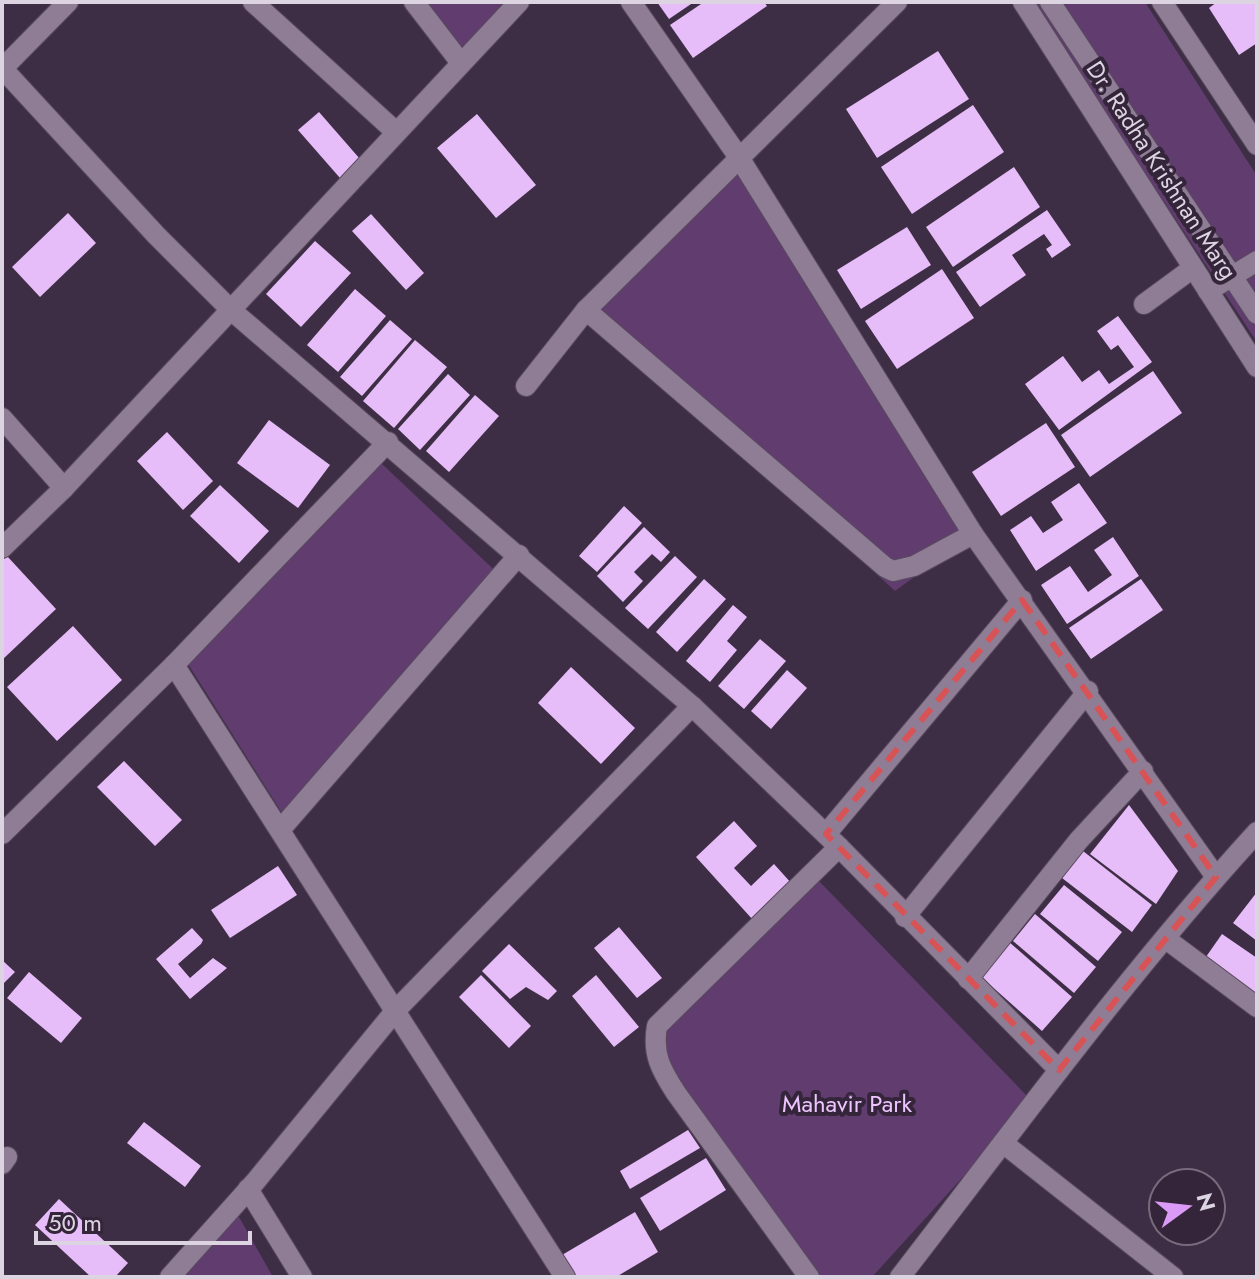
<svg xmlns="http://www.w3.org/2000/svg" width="1259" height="1279" font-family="Jost,sans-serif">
  <rect width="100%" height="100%" fill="#3e2e45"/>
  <g fill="#603c6f">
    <polygon points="425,2 518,2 469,56"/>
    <polygon points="1032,2 1145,2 1257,176 1257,342"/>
    <polygon points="740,159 973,534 895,591 586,310"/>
    <polygon points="381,463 507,582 289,824 188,664"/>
    <polygon points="819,881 1032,1101 872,1277 801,1277 649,1046"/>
    <polygon points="235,1210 273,1277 180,1277"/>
  </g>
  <g fill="#e7bdf9">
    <polygon points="657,2 694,2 669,19"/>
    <polygon points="704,2 764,2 767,6 693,58 670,25"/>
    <polygon points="1217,2 1257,2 1257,43 1239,55 1209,8"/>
    <polygon points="938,51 969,99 877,158 846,109"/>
    <polygon points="973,105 1004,152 912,214 881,167"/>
    <polygon points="319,112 360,159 340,178 298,130"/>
    <polygon points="477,114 536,185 496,218 437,148"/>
    <polygon points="1014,167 1040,207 953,267 926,227"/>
    <polygon points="1047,210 1071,245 1052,258 1046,249 1052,245 1044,234 1012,255 1026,275 980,307 956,272"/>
    <polygon points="68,213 96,243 40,297 12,267"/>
    <polygon points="371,214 424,273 406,290 352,231"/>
    <polygon points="907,227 931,265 861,309 837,270"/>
    <polygon points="315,241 351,273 301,327 266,294"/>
    <polygon points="942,269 974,318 897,369 865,321"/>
    <polygon points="355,289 386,316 338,372 307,345"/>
    <polygon points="1118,316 1152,362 1059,430 1025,384 1063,356 1082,382 1099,370 1109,384 1134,367 1118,345 1111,350 1097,331"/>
    <polygon points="390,320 412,339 362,396 340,377"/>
    <polygon points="415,340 447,367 394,428 363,401"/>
    <polygon points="1153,371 1182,413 1090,477 1061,435"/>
    <polygon points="448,374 470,395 420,450 398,429"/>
    <polygon points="475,395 499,416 449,472 426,451"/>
    <polygon points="269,420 330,465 298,508 237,463"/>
    <polygon points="1046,423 1075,467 1001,516 972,472"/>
    <polygon points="167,432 213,481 183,510 137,461"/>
    <polygon points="1079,483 1107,523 1036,571 1010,530 1031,516 1043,533 1063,520 1051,502"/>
    <polygon points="220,485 269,531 239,563 190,516"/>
    <polygon points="624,506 642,523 597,572 579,556"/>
    <polygon points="644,527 670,552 661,562 652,554 634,572 643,581 623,602 597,576"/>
    <polygon points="1113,537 1139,576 1067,624 1041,585 1070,566 1088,592 1112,575 1094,550"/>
    <polygon points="7,556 56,609 2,660 2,561"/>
    <polygon points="675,556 697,577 648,629 625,608"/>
    <polygon points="704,579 726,599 677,652 656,632"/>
    <polygon points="1141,579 1163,610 1091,659 1069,628"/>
    <polygon points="733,605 747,617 727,641 737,650 710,682 686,661"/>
    <polygon points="73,626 122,680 57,741 7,687"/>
    <polygon points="760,639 786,661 744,709 718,686"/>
    <polygon points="571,667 635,728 601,764 538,703"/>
    <polygon points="787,670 807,688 771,729 751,711"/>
    <polygon points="124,761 182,820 155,846 97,787"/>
    <polygon points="1129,805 1178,871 1156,904 1090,854"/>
    <polygon points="734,821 757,846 734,868 751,886 774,864 792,884 753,920 696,857"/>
    <polygon points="1083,851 1152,905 1132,932 1062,878"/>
    <polygon points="278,866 297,895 230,938 211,910"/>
    <polygon points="1064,885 1122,932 1098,961 1040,914"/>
    <polygon points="1257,892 1257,941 1233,923"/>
    <polygon points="1035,914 1096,967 1074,993 1013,941"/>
    <polygon points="619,927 662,978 637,998 594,948"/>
    <polygon points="192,928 203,940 201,944 178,964 190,978 213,958 227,968 190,999 156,959"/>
    <polygon points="1222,934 1257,958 1257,1003 1201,964"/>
    <polygon points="1009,942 1072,997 1042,1031 979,975"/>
    <polygon points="509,944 557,991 548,1000 526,987 510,999 482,971"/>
    <polygon points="2,960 15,972 2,985"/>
    <polygon points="29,972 82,1018 61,1043 7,998"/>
    <polygon points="481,975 531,1026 509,1048 459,997"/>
    <polygon points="596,975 639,1027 614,1047 572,996"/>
    <polygon points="144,1122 201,1166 185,1187 127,1143"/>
    <polygon points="688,1130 700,1148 630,1189 620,1171"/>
    <polygon points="706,1158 726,1190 660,1231 640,1198"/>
    <polygon points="59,1199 128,1263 115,1277 91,1277 35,1225"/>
    <polygon points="635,1212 658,1252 616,1277 575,1277 562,1255"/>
  </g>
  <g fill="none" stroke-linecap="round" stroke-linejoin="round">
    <defs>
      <g id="street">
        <polyline points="253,2 396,132"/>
        <polyline points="414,2 461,63"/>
        <polyline points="631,2 740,159 973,534 1216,877"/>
        <polyline points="1162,2 1257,145"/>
        <polyline points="2,68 156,235 231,310 692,706 839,847 1059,1070"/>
        <polyline points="2,69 68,2"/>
        <polyline points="1208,291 1257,261"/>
        <polyline points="1144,304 1193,268"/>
        <polyline points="586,310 885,567 893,571 914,566 973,534"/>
        <polyline points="526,386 586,310 897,2"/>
        <polyline points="2,418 64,488"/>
        <polyline points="2,548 64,488 519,2"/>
        <polyline points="174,665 565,1277"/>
        <polyline points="280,830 519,555"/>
        <polyline points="2,834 174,665 388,442"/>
        <polyline points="826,834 1022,600"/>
        <polyline points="905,917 1088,691"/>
        <polyline points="1166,939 1257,1007"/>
        <polyline points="968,979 1079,840 1143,771"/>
        <polyline points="1003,1143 1173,1277"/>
        <polyline points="2,1164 7,1157"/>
        <polyline points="248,1189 302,1277"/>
        <polyline points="170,1277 255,1182 396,1010 692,706"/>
        <path d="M809,1277L676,1093C661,1070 652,1054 657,1026L839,847"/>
      </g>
      <g id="secondary">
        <polyline points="1023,2 1257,367"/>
        <polyline points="1050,2 1257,314"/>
        <path d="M900,1277C1016,1127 1129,972 1257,832"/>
      </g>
    </defs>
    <use href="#street" stroke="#594b5e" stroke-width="22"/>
    <use href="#secondary" stroke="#594b5e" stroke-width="22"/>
    <use href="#street" stroke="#8f7d96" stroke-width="20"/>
    <use href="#secondary" stroke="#8f7d96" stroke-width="20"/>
  </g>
  <path fill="none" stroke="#d85356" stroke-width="6" stroke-dasharray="16 10" stroke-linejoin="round" d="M1022,600L1216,877L1059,1070L826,834Z"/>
  <g text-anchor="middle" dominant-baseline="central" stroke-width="8" stroke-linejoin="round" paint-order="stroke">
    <g font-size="24" fill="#ddd4e2" stroke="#34253a">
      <text transform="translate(1162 170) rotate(57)">Dr. Radha Krishnan Marg</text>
    </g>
    <g font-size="24" fill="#eec6ff" stroke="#34253a">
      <text x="847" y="1103">Mahavir Park</text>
    </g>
  </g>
  <rect width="1259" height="1279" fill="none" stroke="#ddd4e2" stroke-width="8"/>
  <g transform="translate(1187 1207) rotate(75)"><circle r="38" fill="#34253a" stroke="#786b7d" stroke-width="2"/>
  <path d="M0-6L14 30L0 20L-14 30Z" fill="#da9af6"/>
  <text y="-12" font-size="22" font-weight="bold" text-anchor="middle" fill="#ddd4e2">N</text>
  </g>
  <path d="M36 1231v12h214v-12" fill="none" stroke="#ddd4e2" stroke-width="4"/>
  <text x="48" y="1231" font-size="24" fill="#ddd4e2" stroke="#34253a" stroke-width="6" paint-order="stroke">50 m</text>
</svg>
